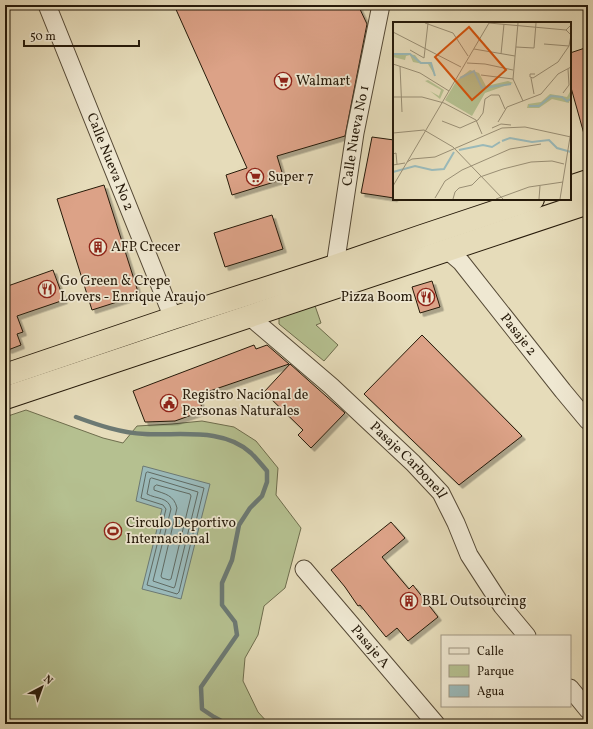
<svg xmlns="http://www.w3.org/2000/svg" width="593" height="729" font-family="Vollkorn,serif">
  <defs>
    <filter id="shadow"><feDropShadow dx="3.5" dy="3.5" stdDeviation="0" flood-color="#0004"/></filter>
  </defs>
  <rect width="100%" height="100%" fill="#e6dcba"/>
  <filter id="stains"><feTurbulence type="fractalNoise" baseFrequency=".005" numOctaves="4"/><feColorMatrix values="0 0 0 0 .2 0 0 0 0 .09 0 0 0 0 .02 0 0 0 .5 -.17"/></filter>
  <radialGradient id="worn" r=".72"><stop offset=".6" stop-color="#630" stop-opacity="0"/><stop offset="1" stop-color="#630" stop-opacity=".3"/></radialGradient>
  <g fill="#b5c090" stroke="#6e6d4d">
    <polygon points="313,300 321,323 316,325 338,345 324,361 279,324 279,315"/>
    <polygon points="26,410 103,438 123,443 137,426 172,424 202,421 234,427 256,441 278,468 276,495 301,528 285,588 264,606 258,635 245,658 243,681 258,712 269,724 5,724 5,417"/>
  </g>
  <polygon fill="#9ab9b9" stroke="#6c7973" points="143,466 210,484 181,599 142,589 162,509 136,501"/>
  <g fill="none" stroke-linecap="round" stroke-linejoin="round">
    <g stroke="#606a62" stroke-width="1">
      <polygon points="148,472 204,488 179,592 177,594 147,585 166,509 163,505 141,498 146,473"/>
      <path d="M152,478L198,492L175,586L174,588L153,581L171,509C169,497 156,499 147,494L150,479Z"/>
      <path d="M157,485L190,494L191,496L171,579L169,580L162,578L161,576L177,508C174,495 165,494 154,490V487Z"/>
    </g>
    <path stroke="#6c7973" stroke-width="4.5" d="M76,417C98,425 121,433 145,434C179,436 223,427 251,453C257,459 262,465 267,471V482L262,496L250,508L239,525L232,560L222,583V605L235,622L237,635L201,687L202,709L214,717L227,724"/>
  </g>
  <g fill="#dca287" stroke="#261a0a" filter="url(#shadow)">
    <polygon points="174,5 358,5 367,24 345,136 277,156 284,179 232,195 226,175 247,168"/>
    <polygon points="588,47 588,134 584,134 570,84 570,53"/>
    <polygon points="372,137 394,140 394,198 361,193"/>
    <polygon points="104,185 139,295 92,310 57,199"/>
    <polygon points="272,215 283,249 225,267 214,233"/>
    <polygon points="53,270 64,300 17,316 23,332 17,334 21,345 8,350 5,342 5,287"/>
    <polygon points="432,281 440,307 420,313 412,287"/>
    <polygon points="422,335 522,436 459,485 364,394"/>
    <polygon points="254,345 256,349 267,345 289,364 198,395 203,411 175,421 145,422 133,391"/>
    <polygon points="290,364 345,413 311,448 298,435 303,430 264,392"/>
    <polygon points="391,522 405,538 382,557 409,589 413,585 438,617 408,641 397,628 386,637 360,605 358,606 345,587 331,570"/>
  </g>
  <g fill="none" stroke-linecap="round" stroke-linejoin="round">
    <defs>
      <g id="street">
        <path id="s1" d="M47,5L173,318"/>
        <path id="s2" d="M447,250L461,262L563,391L588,421"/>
        <path id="s3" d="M335,266L355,133L381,5"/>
        <path id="s4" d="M249,316L331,386L413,463L441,493L456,523L469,555L502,606L527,636"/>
        <path id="s5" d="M304,569L436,724"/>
        <polyline points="570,688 588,710"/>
      </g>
      <g id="highway">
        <polyline points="570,187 588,181"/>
        <polyline points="5,375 173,318 335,266 422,236 533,199"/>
        <polyline points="5,398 588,203"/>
      </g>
    </defs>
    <use href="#street" stroke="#564a36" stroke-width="19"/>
    <use href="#highway" stroke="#261a0a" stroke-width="24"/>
    <use href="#street" stroke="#efe8d2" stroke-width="17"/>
    <use href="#highway" stroke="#e6dcba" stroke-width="22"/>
  </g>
  <defs>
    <symbol id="supermarket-ring" viewBox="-11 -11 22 22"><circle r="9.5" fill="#efe8d2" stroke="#8f2418" stroke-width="1.5"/><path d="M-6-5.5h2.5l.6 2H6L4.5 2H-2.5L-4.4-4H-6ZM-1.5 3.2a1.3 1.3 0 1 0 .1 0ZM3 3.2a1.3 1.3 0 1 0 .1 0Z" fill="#8f2418"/></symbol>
    <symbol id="building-ring" viewBox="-11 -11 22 22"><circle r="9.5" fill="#efe8d2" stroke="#8f2418" stroke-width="1.5"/><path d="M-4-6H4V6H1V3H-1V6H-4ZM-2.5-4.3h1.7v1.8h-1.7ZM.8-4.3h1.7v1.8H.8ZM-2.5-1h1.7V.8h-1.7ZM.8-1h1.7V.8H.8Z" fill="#8f2418"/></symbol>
    <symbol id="restaurant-ring" viewBox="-11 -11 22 22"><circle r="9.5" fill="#efe8d2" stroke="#8f2418" stroke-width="1.5"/><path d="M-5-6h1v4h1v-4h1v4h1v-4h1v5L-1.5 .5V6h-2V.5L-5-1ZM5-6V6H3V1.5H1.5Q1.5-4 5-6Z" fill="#8f2418"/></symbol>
    <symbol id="civic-ring" viewBox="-11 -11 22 22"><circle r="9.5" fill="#efe8d2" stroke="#8f2418" stroke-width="1.5"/><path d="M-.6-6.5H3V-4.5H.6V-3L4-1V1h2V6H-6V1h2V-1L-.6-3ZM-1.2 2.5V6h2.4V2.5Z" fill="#8f2418"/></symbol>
    <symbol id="stadium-ring" viewBox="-11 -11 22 22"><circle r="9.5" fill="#efe8d2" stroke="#8f2418" stroke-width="1.5"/><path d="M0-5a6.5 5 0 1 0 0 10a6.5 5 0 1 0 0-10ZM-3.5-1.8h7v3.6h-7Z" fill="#8f2418"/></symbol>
  </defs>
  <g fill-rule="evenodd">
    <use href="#supermarket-ring" x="273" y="71" width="20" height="20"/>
    <use href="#supermarket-ring" x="245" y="167" width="20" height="20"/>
    <use href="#building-ring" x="88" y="237" width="20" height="20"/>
    <use href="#restaurant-ring" x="37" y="279" width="20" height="20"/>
    <use href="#restaurant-ring" x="416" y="287" width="20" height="20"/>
    <use href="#civic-ring" x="159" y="393" width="20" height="20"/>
    <use href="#stadium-ring" x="103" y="521" width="20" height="20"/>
    <use href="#building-ring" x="399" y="591" width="20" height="20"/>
  </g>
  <g text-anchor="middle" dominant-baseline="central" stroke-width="3.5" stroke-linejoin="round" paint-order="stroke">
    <g font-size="14" fill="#261a0a" stroke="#efe8d2" text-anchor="start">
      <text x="296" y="81">Walmart</text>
      <text x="268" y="177">Super 7</text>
      <text x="111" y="247">AFP Crecer</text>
      <text x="60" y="281">Go Green &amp; Crepe<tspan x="60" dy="16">Lovers - Enrique Araujo</tspan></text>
      <text x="413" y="297" text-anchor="end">Pizza Boom</text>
      <text x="182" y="395">Registro Nacional de<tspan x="182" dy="16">Personas Naturales</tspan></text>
      <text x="126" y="523">Circulo Deportivo<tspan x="126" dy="16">Internacional</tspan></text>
      <text x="422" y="601">BBL Outsourcing</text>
    </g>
    <g font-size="14" fill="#261a0a" stroke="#efe8d2">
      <text stroke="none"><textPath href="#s3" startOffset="132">Calle Nueva No 1</textPath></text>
      <text stroke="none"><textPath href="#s1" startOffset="169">Calle Nueva No 2</textPath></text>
      <text stroke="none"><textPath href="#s2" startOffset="111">Pasaje 2</textPath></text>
      <text stroke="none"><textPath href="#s4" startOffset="215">Pasaje Carbonell</textPath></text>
      <text stroke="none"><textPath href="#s5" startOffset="102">Pasaje A</textPath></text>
    </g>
  </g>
  <g transform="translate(393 22)">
    <rect width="178" height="178" fill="#e6dcba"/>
    <path d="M0,31L22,33L28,41H38L41,52L35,42H30L20,40L17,33L13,34L12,38L0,35ZM77,48L86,51L93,64L115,59L120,61L92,71L79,94L52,78L64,58ZM35,58L51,68L47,77L37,69L46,74L48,68L32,59ZM178,68L176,81L159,77L146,86H134L135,82L148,80L157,72L174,75Z" fill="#b5c090"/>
    <path fill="none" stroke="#9ab9b9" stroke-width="2" d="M0,32H17L28,41H38L42,54M67,56L81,49L89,66L118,62M136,84H146L158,74L169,75L174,79L178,77M109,119L117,116L139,120L156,118L164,126L178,130M66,128L90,123L99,125L107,120M0,150L22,144L39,148L51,147L61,130"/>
    <path fill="none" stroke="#998e74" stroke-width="1" d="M32,1L60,11L75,34M96,1L173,8M125,1L120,57L130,79M0,10L68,45M151,22L176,24M123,25L141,26L143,1M81,27L122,34M17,28L31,36L35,1M108,32L111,2M165,40L176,24L178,13L173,8L178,3M74,41L92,42L120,48M0,42L27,51L56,69M7,44L9,90M142,52H137V55L140,56L165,40M88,53L120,57M138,56L141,72M170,71L176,63L175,47M0,75H29L51,81L83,98L89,112M49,99L67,106L85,98L90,91L92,77L98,73H106L112,87M105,100L114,85L148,72L165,52L178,45M99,106L108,102L118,103M0,111L31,108L60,125L110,177M0,132L3,131L4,142M14,140L19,137L42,135L109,106L132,105L178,115M0,143L12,141M0,164L96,1M42,176L52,159L69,148L117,127L148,122M60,177L62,170L66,166L79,163L87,155L110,147L138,140L159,139L171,142M103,177L136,165L170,160M146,177L147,164M167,177L178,109"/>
    <path fill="#d5530c" fill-opacity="0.15" stroke="#d5530c" stroke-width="2" d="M76,5L113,48L79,78L42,35Z"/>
    <rect width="178" height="178" fill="none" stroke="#261a0a" stroke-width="2"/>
  </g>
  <rect width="593" height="729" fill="none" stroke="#e6dcba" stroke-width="20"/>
  <rect x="6" y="6" width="581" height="717" fill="none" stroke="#261a0a" stroke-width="2"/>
  <rect x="10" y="10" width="573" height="709" fill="none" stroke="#261a0a"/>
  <rect x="441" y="635" width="130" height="72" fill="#efe8d2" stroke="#9f9682"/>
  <rect x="449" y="648" width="20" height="6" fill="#efe8d2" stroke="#9f9682"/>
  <text x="477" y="655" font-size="12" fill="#261a0a">Calle</text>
  <rect x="449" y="665" width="20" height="12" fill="#b5c090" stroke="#9f9682"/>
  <text x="477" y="675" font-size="12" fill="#261a0a">Parque</text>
  <rect x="449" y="685" width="20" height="12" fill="#9ab9b9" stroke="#9f9682"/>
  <text x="477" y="695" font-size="12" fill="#261a0a">Agua</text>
  <g transform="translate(42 687) rotate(41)" stroke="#efe8d2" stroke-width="3" paint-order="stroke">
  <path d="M0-3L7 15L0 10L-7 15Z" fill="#261a0a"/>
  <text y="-6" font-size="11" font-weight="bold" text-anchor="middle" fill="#261a0a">N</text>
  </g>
  <path d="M24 40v6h115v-6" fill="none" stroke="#261a0a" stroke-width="2"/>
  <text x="30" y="40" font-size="12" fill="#261a0a" stroke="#efe8d2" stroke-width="3" paint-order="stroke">50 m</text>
  <rect width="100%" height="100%" filter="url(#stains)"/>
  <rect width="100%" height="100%" fill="url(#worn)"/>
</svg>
